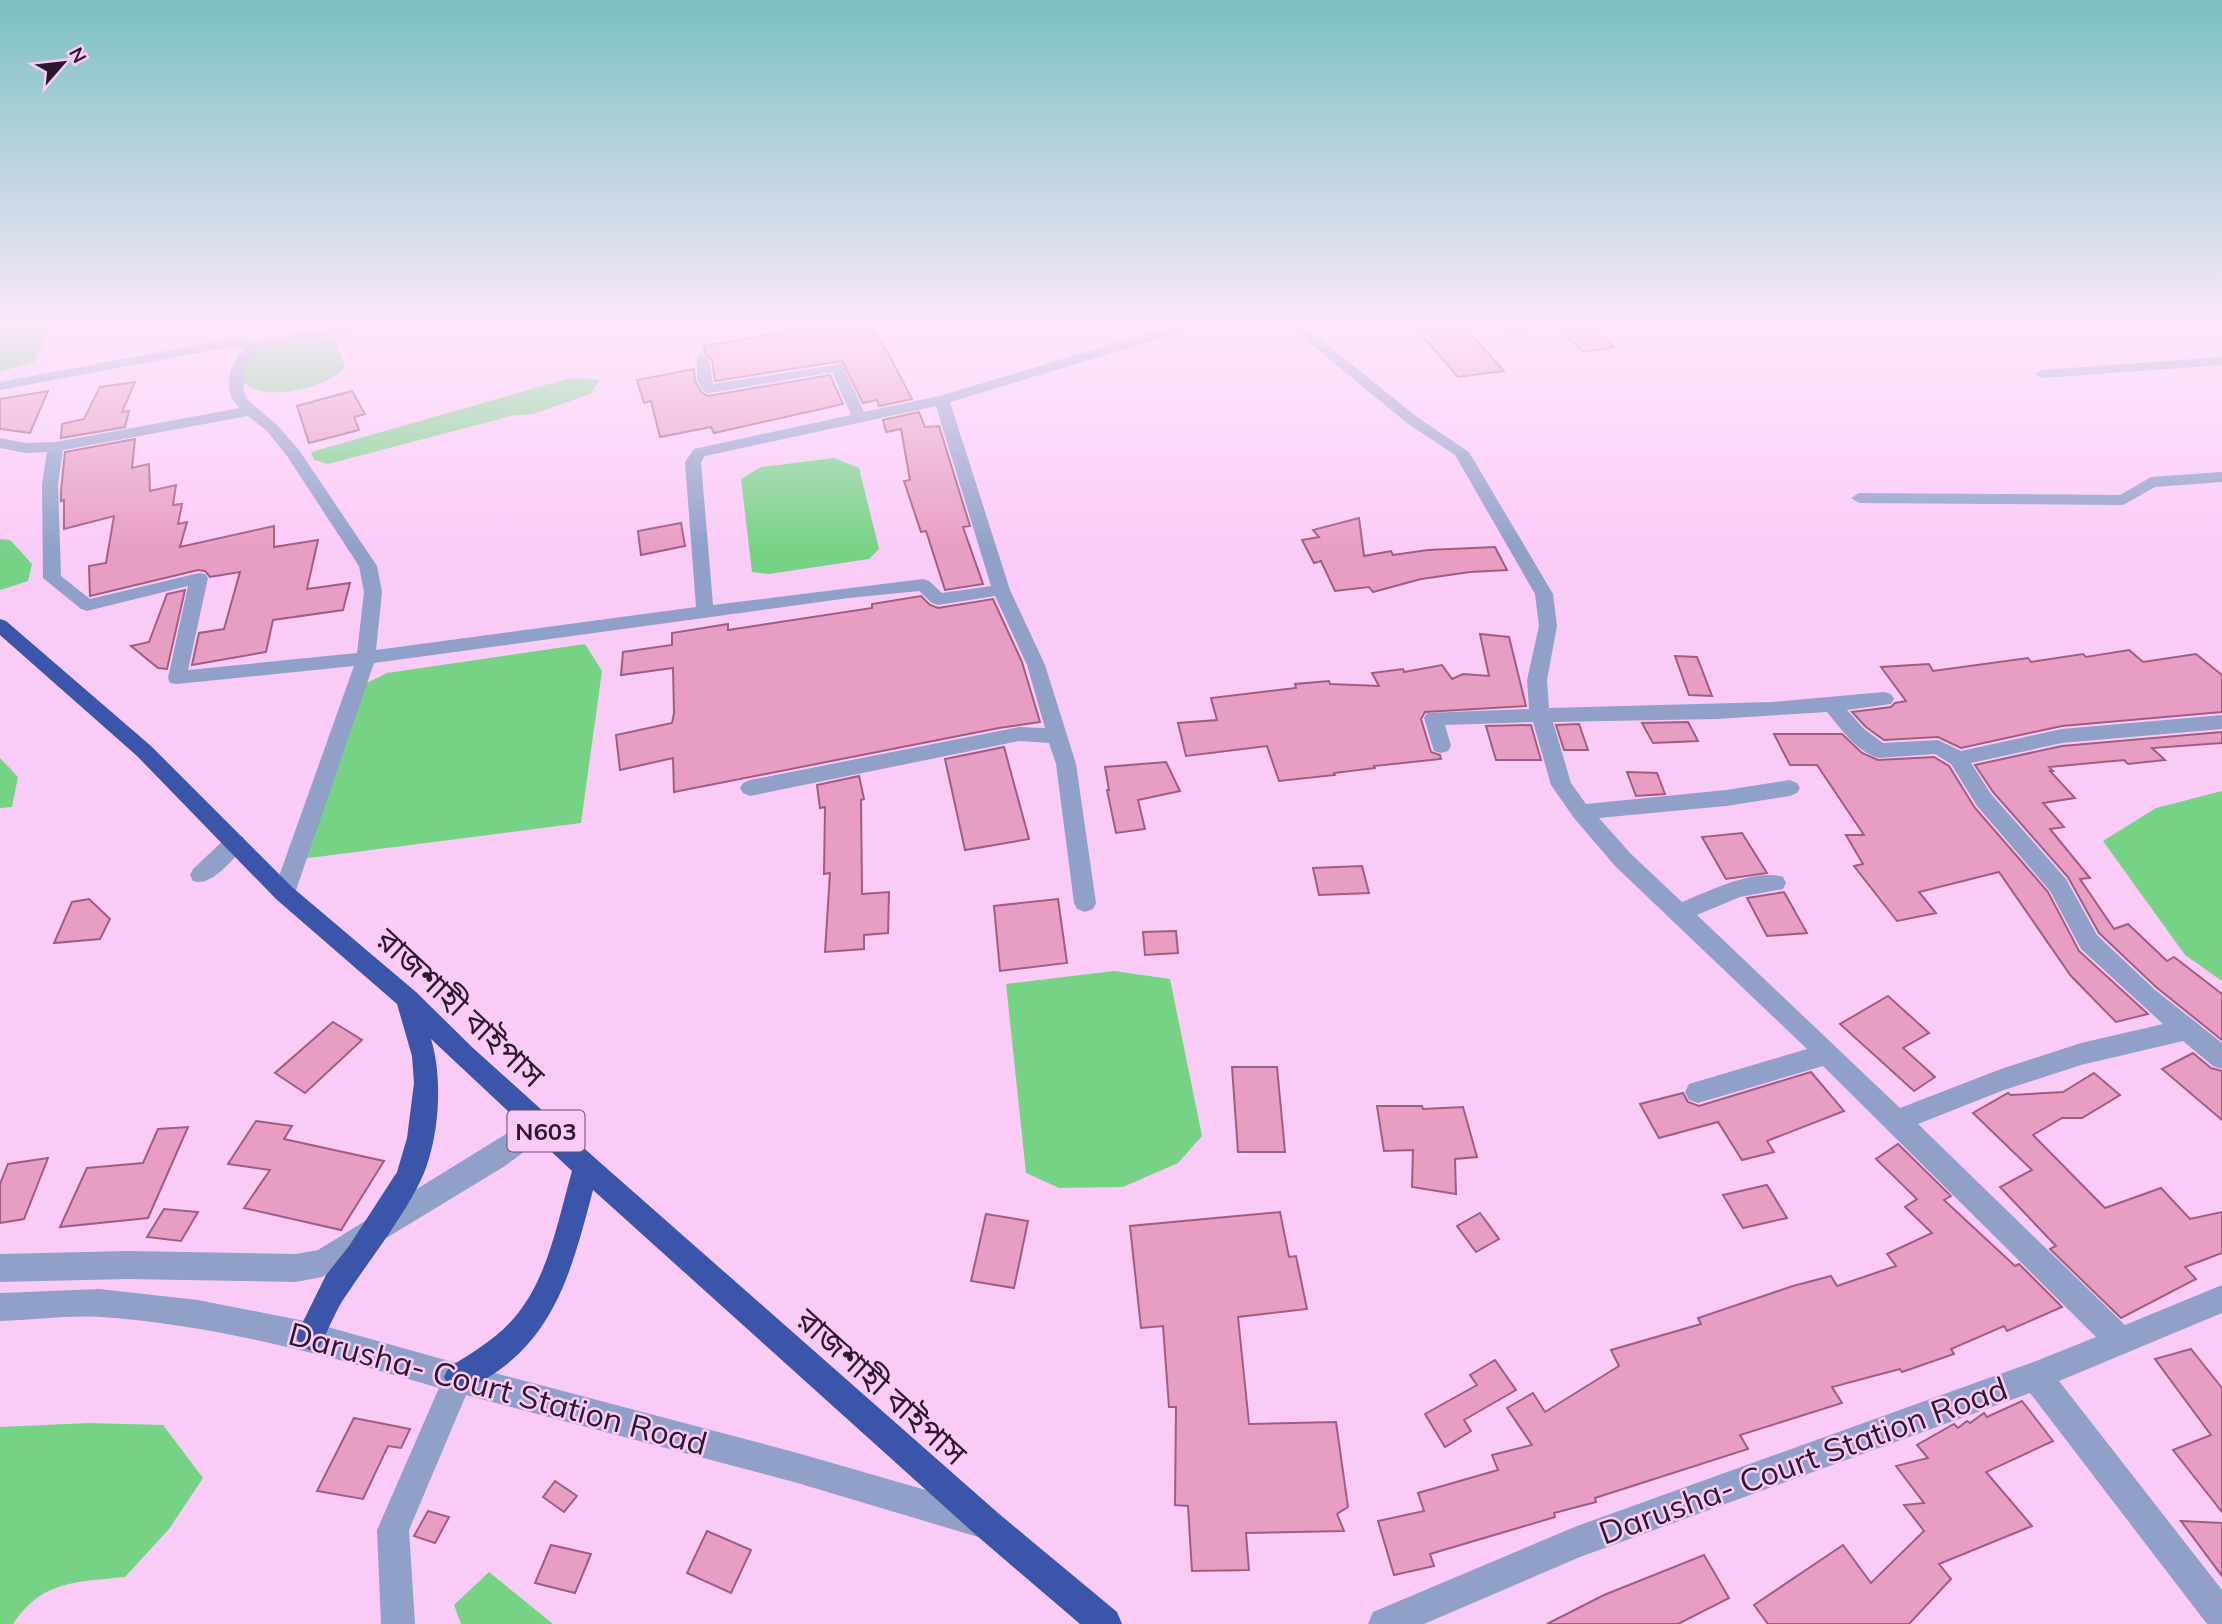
<svg xmlns="http://www.w3.org/2000/svg" width="2222" height="1624" font-family="Mulish,'Noto Sans Bengali',sans-serif">
  <rect width="100%" height="100%" fill="#fbcbf8"/>
  <g fill="#76d386">
    <polygon points="0,322 54,322 34,362 0,372"/>
    <path d="M316,336L335,339L345,366C333,385 284,396 262,391C256,390 248,385 242,382L244,362C264,344 291,341 316,336Z"/>
    <polygon points="570,378 600,380 590,394 533,414 515,415 328,464 314,460 311,452"/>
    <polygon points="834,458 859,468 879,549 869,559 769,574 752,572 741,479 761,467"/>
    <polygon points="0,539 10,540 32,564 28,581 0,590"/>
    <polygon points="585,644 602,671 581,823 301,859 357,688 387,673"/>
    <polygon points="0,758 18,777 12,807 0,808"/>
    <polygon points="2222,791 2222,981 2185,955 2103,841 2156,808"/>
    <polygon points="1114,971 1170,979 1202,1136 1178,1163 1123,1187 1059,1188 1026,1173 1006,984"/>
    <path d="M89,1423L163,1425L203,1478L169,1529L125,1577C77,1582 42,1580 13,1624H0V1427Z"/>
    <polygon points="489,1572 553,1624 461,1624 454,1605"/>
  </g>
  <g fill="#e89ec3" stroke="#a15d80" stroke-width="2">
    <polygon points="811,322 866,322 888,353 912,399 879,406 877,400 863,403 842,361 715,381 712,360 706,355 704,346 813,327"/>
    <polygon points="1410,322 1460,322 1504,371 1458,377"/>
    <polygon points="1592,327 1614,347 1583,352 1561,331"/>
    <polygon points="694,369 695,381 702,393 708,396 830,375 843,404 714,433 711,427 660,437 651,401 644,403 637,380"/>
    <polygon points="135,382 122,412 129,411 125,427 61,438 62,424 84,419 100,387"/>
    <polygon points="48,391 30,433 0,429 0,399"/>
    <polygon points="352,391 365,414 354,417 359,430 309,443 297,406"/>
    <polygon points="919,412 925,427 939,426 970,526 963,527 983,584 945,590 926,531 921,532 904,481 910,480 901,429 886,432 883,420"/>
    <polygon points="135,439 132,468 149,464 150,491 176,485 173,505 182,504 178,524 187,522 180,547 274,526 274,547 318,540 307,589 350,583 343,610 273,620 266,652 192,665 199,633 224,629 240,572 210,577 205,571 198,570 90,596 89,566 106,563 114,516 64,529 64,500 61,501 61,491 65,452"/>
    <polygon points="1359,518 1364,556 1391,551 1393,555 1428,550 1495,547 1507,570 1470,572 1421,579 1373,592 1369,587 1335,591 1321,561 1314,563 1302,540 1319,537 1313,530"/>
    <polygon points="681,523 685,546 641,555 638,531"/>
    <polygon points="185,590 167,669 158,668 131,646 149,642 167,594"/>
    <polygon points="921,596 930,605 938,608 993,599 1022,662 1040,722 999,728 674,792 673,758 620,770 616,735 672,723 674,713 673,668 621,675 623,652 672,645 672,633 728,624 728,630 872,608 872,604"/>
    <polygon points="1480,634 1509,637 1526,706 1425,712 1421,719 1431,752 1440,755 1441,759 1374,766 1375,768 1334,773 1335,775 1279,781 1267,746 1186,756 1178,723 1217,720 1211,698 1296,688 1295,684 1329,681 1330,684 1379,686 1372,673 1403,669 1404,672 1442,665 1452,679 1463,674 1489,676"/>
    <polygon points="2129,650 2143,662 2196,654 2222,675 2222,712 2062,726 1961,748 1938,737 1884,740 1866,727 1852,712 1891,707 1895,703 1906,701 1881,667 1929,664 1933,671 2028,658 2031,662 2083,654 2086,657"/>
    <polygon points="1675,656 1697,657 1712,696 1689,695"/>
    <polygon points="1688,722 1698,741 1653,743 1642,723"/>
    <polygon points="1579,724 1588,750 1564,750 1556,725"/>
    <polygon points="1531,725 1541,760 1496,760 1486,726"/>
    <polygon points="2222,732 2222,743 2152,748 2165,760 2128,764 2124,760 2049,767 2053,771 2050,771 2075,798 2043,803 2064,827 2050,829 2090,878 2080,879 2114,929 2128,924 2167,961 2174,957 2222,994 2222,1040 2156,987 2099,933 2068,877 1993,792 1975,765 2062,746"/>
    <polygon points="1774,734 1842,734 1862,753 1878,760 1934,757 1949,766 1975,808 2048,892 2079,951 2148,1014 2116,1022 2071,976 1999,872 1919,892 1936,913 1897,921 1854,866 1863,864 1846,835 1864,835 1817,765 1790,765"/>
    <polygon points="1004,747 1029,839 965,850 945,759"/>
    <polygon points="1166,762 1180,791 1138,800 1145,829 1116,833 1107,790 1109,790 1105,767"/>
    <polygon points="1627,772 1657,773 1665,794 1636,796"/>
    <polygon points="859,776 864,799 861,800 862,894 889,892 888,933 864,935 864,949 825,952 830,873 824,874 825,807 820,808 817,785"/>
    <polygon points="1742,833 1767,873 1726,879 1702,837"/>
    <polygon points="1362,866 1369,893 1319,895 1313,868"/>
    <polygon points="1784,892 1807,933 1767,936 1747,898"/>
    <polygon points="89,899 110,919 100,939 54,943 72,902"/>
    <polygon points="1058,899 1067,963 1000,971 994,906"/>
    <polygon points="1176,931 1178,953 1145,955 1143,932"/>
    <polygon points="1888,996 1929,1033 1903,1048 1935,1077 1914,1091 1840,1024"/>
    <polygon points="333,1022 362,1040 305,1093 275,1073"/>
    <polygon points="2193,1053 2211,1068 2222,1071 2222,1120 2162,1069"/>
    <polygon points="1232,1067 1277,1067 1285,1152 1238,1152"/>
    <polygon points="1811,1072 1844,1111 1767,1141 1774,1152 1742,1160 1718,1122 1659,1138 1640,1104 1683,1093 1688,1102 1699,1106"/>
    <polygon points="2094,1073 2120,1095 2082,1118 2062,1118 2033,1135 2105,1208 2161,1188 2190,1219 2222,1212 2222,1253 2185,1267 2196,1279 2121,1318 2050,1249 2056,1246 2000,1187 2032,1170 1973,1113 2008,1093 2011,1095 2063,1092"/>
    <polygon points="1377,1106 1422,1106 1423,1109 1463,1107 1477,1157 1455,1159 1456,1194 1412,1187 1413,1150 1384,1151"/>
    <polygon points="256,1121 292,1126 284,1139 384,1161 341,1230 244,1208 270,1170 228,1164"/>
    <polygon points="188,1127 148,1218 60,1227 87,1168 143,1163 158,1129"/>
    <polygon points="1898,1144 1951,1196 1944,1200 2015,1266 2019,1264 2062,1307 2007,1331 2004,1326 1951,1349 1954,1354 1902,1372 1900,1369 1832,1387 1842,1403 1740,1435 1748,1449 1595,1498 1596,1502 1554,1513 1555,1517 1430,1554 1434,1566 1394,1575 1378,1521 1424,1511 1418,1493 1498,1470 1492,1455 1532,1445 1507,1408 1533,1393 1545,1412 1619,1366 1611,1350 1701,1324 1698,1318 1793,1286 1831,1276 1837,1286 1896,1266 1887,1254 1932,1233 1905,1207 1917,1199 1876,1159"/>
    <polygon points="48,1158 24,1219 0,1223 0,1184 8,1164"/>
    <polygon points="1767,1185 1787,1218 1743,1228 1723,1195"/>
    <polygon points="164,1209 198,1212 181,1241 147,1237"/>
    <polygon points="1280,1212 1289,1257 1296,1256 1307,1309 1238,1317 1249,1424 1336,1422 1348,1507 1337,1514 1344,1531 1246,1533 1249,1570 1192,1571 1188,1506 1175,1505 1176,1407 1169,1407 1163,1326 1141,1328 1130,1226"/>
    <polygon points="1480,1213 1499,1239 1476,1252 1457,1226"/>
    <polygon points="986,1214 1028,1221 1014,1288 971,1281"/>
    <polygon points="2191,1349 2222,1388 2222,1512 2173,1450 2211,1435 2155,1359"/>
    <polygon points="1495,1360 1516,1390 1464,1420 1471,1431 1445,1447 1425,1414 1477,1385 1470,1375"/>
    <polygon points="2022,1401 2053,1441 1986,1472 2032,1526 1939,1564 1951,1579 1909,1624 1768,1624 1754,1605 1843,1545 1871,1583 1924,1531 1904,1505 1924,1503 1896,1466 1928,1458 1917,1445 1954,1424 1958,1428 1967,1421 1970,1423 1984,1413 1987,1417"/>
    <polygon points="354,1418 410,1429 401,1448 388,1446 363,1499 317,1491"/>
    <polygon points="555,1481 577,1496 564,1512 543,1497"/>
    <polygon points="428,1511 449,1517 435,1543 414,1536"/>
    <polygon points="2181,1521 2222,1523 2222,1576"/>
    <polygon points="707,1531 751,1550 731,1593 687,1573"/>
    <polygon points="551,1545 591,1554 575,1593 535,1583"/>
    <polygon points="1704,1555 1729,1598 1678,1624 1547,1624 1604,1595"/>
  </g>
  <g fill="none" stroke-linecap="round" stroke-linejoin="round">
    <g fill="#90a0c9" fill-rule="evenodd">
      <path d="M359,322H385L378,326L263,348L251,358L245,368L243,389L248,400L277,425L299,450L377,566L382,592L376,650L696,607L685,462L694,449L851,415L832,372L709,393L704,392L697,380V357L702,356L709,360L713,384L842,364L864,412L939,396L1187,322H1207L1205,325L950,402L1010,590L1045,665L1076,764L1096,903L1093,909L1085,912L1077,909L1074,903L1056,764L1049,743L1019,741L750,796L743,793L740,788L743,783L750,780L1019,727L1045,728L1027,665L995,596L938,605L932,603L919,591L849,598L374,663L295,893L292,899L284,902L276,899L273,893L354,666L177,684L170,683L168,678L188,586L87,611L81,609L43,578L42,484L47,452L26,453L0,448V438L26,443L56,442L240,408C221,392 228,362 246,348L230,347L0,390V382L230,339L259,341ZM936,406L991,586L942,593L929,581L923,579L713,605L701,462L705,456ZM248,416L267,431L287,456L359,566L364,592L357,653L188,670L208,578L205,574L199,573L90,599L61,576L58,484L63,450Z"/>
      <path d="M1284,322H1299L1417,417L1469,452L1553,594L1557,626L1547,680L1549,708L1772,702L1884,692L1891,694L1894,699L1891,704L1847,710L1864,729L1883,743L1938,740L1961,751L2062,729L2222,715V729L2062,743L1971,763L1991,794L2066,879L2097,935L2154,989L2222,1043V1069L2213,1066L2183,1041L2081,1065L2004,1090L1918,1124L2125,1325L2222,1285V1313L2059,1381L2222,1590V1624H2207L2030,1393L1580,1557L1424,1624H1368L1373,1612L1577,1526L2036,1361L2096,1337L1823,1066L1698,1103L1689,1100L1685,1092L1689,1084L1807,1049L1615,866L1574,818L1551,785L1533,722L1445,725L1451,746L1448,751L1441,753L1434,751L1424,718L1427,713L1529,709L1527,680L1539,626L1535,594L1455,455L1407,423ZM1827,712C1841,729 1857,752 1879,758L1935,754L1951,764L1977,806L2050,891L2081,949L2163,1024L2081,1043L2001,1069L1900,1108L1697,915L1740,897L1783,889L1786,883L1783,877C1755,868 1709,891 1682,902L1631,854L1599,818L1726,806L1790,796L1797,793L1800,788L1797,783L1790,780L1726,790L1586,804L1571,783L1553,722L1716,719Z"/>
      <path d="M1484,322H1552C1537,335 1499,335 1484,322Z"/>
      <polygon points="2222,357 2222,365 2042,378 2035,374 2042,370"/>
      <polygon points="2222,472 2222,482 2155,487 2123,505 1859,503 1851,498 1859,493 2120,495 2151,477"/>
      <path d="M235,835L243,837L246,843L243,849C230,861 212,887 193,881L190,875L193,869L227,837Z"/>
      <polygon points="540,1113 549,1117 553,1125 549,1133 505,1166 322,1277 296,1282 128,1279 0,1282 0,1254 128,1251 296,1254 318,1250"/>
      <path d="M99,1289L198,1300L310,1322L442,1359L794,1452L978,1505L989,1510L994,1521L989,1532L978,1537L794,1482L466,1395L409,1530L415,1624H381L377,1530L439,1388C328,1356 217,1325 101,1317C68,1315 33,1320 0,1321V1293Z"/>
    </g>
    <path fill="#3b55aa" fill-rule="evenodd" d="M0,619L6,621L151,746L292,887L416,992L473,1048L595,1158L998,1513L1117,1612L1122,1624H1080L976,1535L593,1190C570,1278 551,1354 459,1392L449,1387L444,1377L449,1367C472,1353 496,1339 514,1318C548,1279 558,1220 572,1171L431,1039C444,1081 439,1147 418,1186C398,1224 371,1258 347,1294C336,1309 329,1329 320,1346L310,1350L300,1346L296,1336L326,1275L349,1246L397,1172L407,1138L414,1083L412,1056L397,1004L276,899L137,756L0,635Z"/>
  </g>
  <linearGradient id="sky" x2="0" y2="1"><stop stop-color="#7ac0c1"/><stop offset="0.59" stop-color="#fde8fc"/><stop offset="1" stop-color="#fde8fc" stop-opacity="0"/></linearGradient>
  <rect width="2222" height="549" fill="url(#sky)"/>
  <g text-anchor="middle" dominant-baseline="central" stroke-width="5" stroke-linejoin="round" paint-order="stroke">
    <rect fill="#fbcbf8" stroke="#6b4d69" stroke-width="2" x="507.5" y="1110.5" width="77" height="41" rx="5"/>
    <g font-size="24" font-weight="bold" fill="#2d172c">
      <text x="546" y="1131">N603</text>
    </g>
    <g font-size="32" fill="#2d172c" stroke="#fbcbf8">
      <text transform="translate(461 1007) rotate(43)">রাজশাহী বাইপাস</text>
      <text transform="translate(882 1386) rotate(42)">রাজশাহী বাইপাস</text>
      <text transform="translate(498 1388) rotate(15)">Darusha- Court Station Road</text>
      <text transform="translate(1803 1460) rotate(-20)">Darusha- Court Station Road</text>
    </g>
  </g>
  <g transform="translate(63 63) rotate(62)" stroke="#fbcbf8" stroke-width="5" paint-order="stroke">
  <path d="M0-5L12 26L0 18L-12 26Z" fill="#2d172c"/>
  <text y="-10" font-size="19" font-weight="bold" text-anchor="middle" fill="#2d172c">N</text>
  </g>
</svg>
